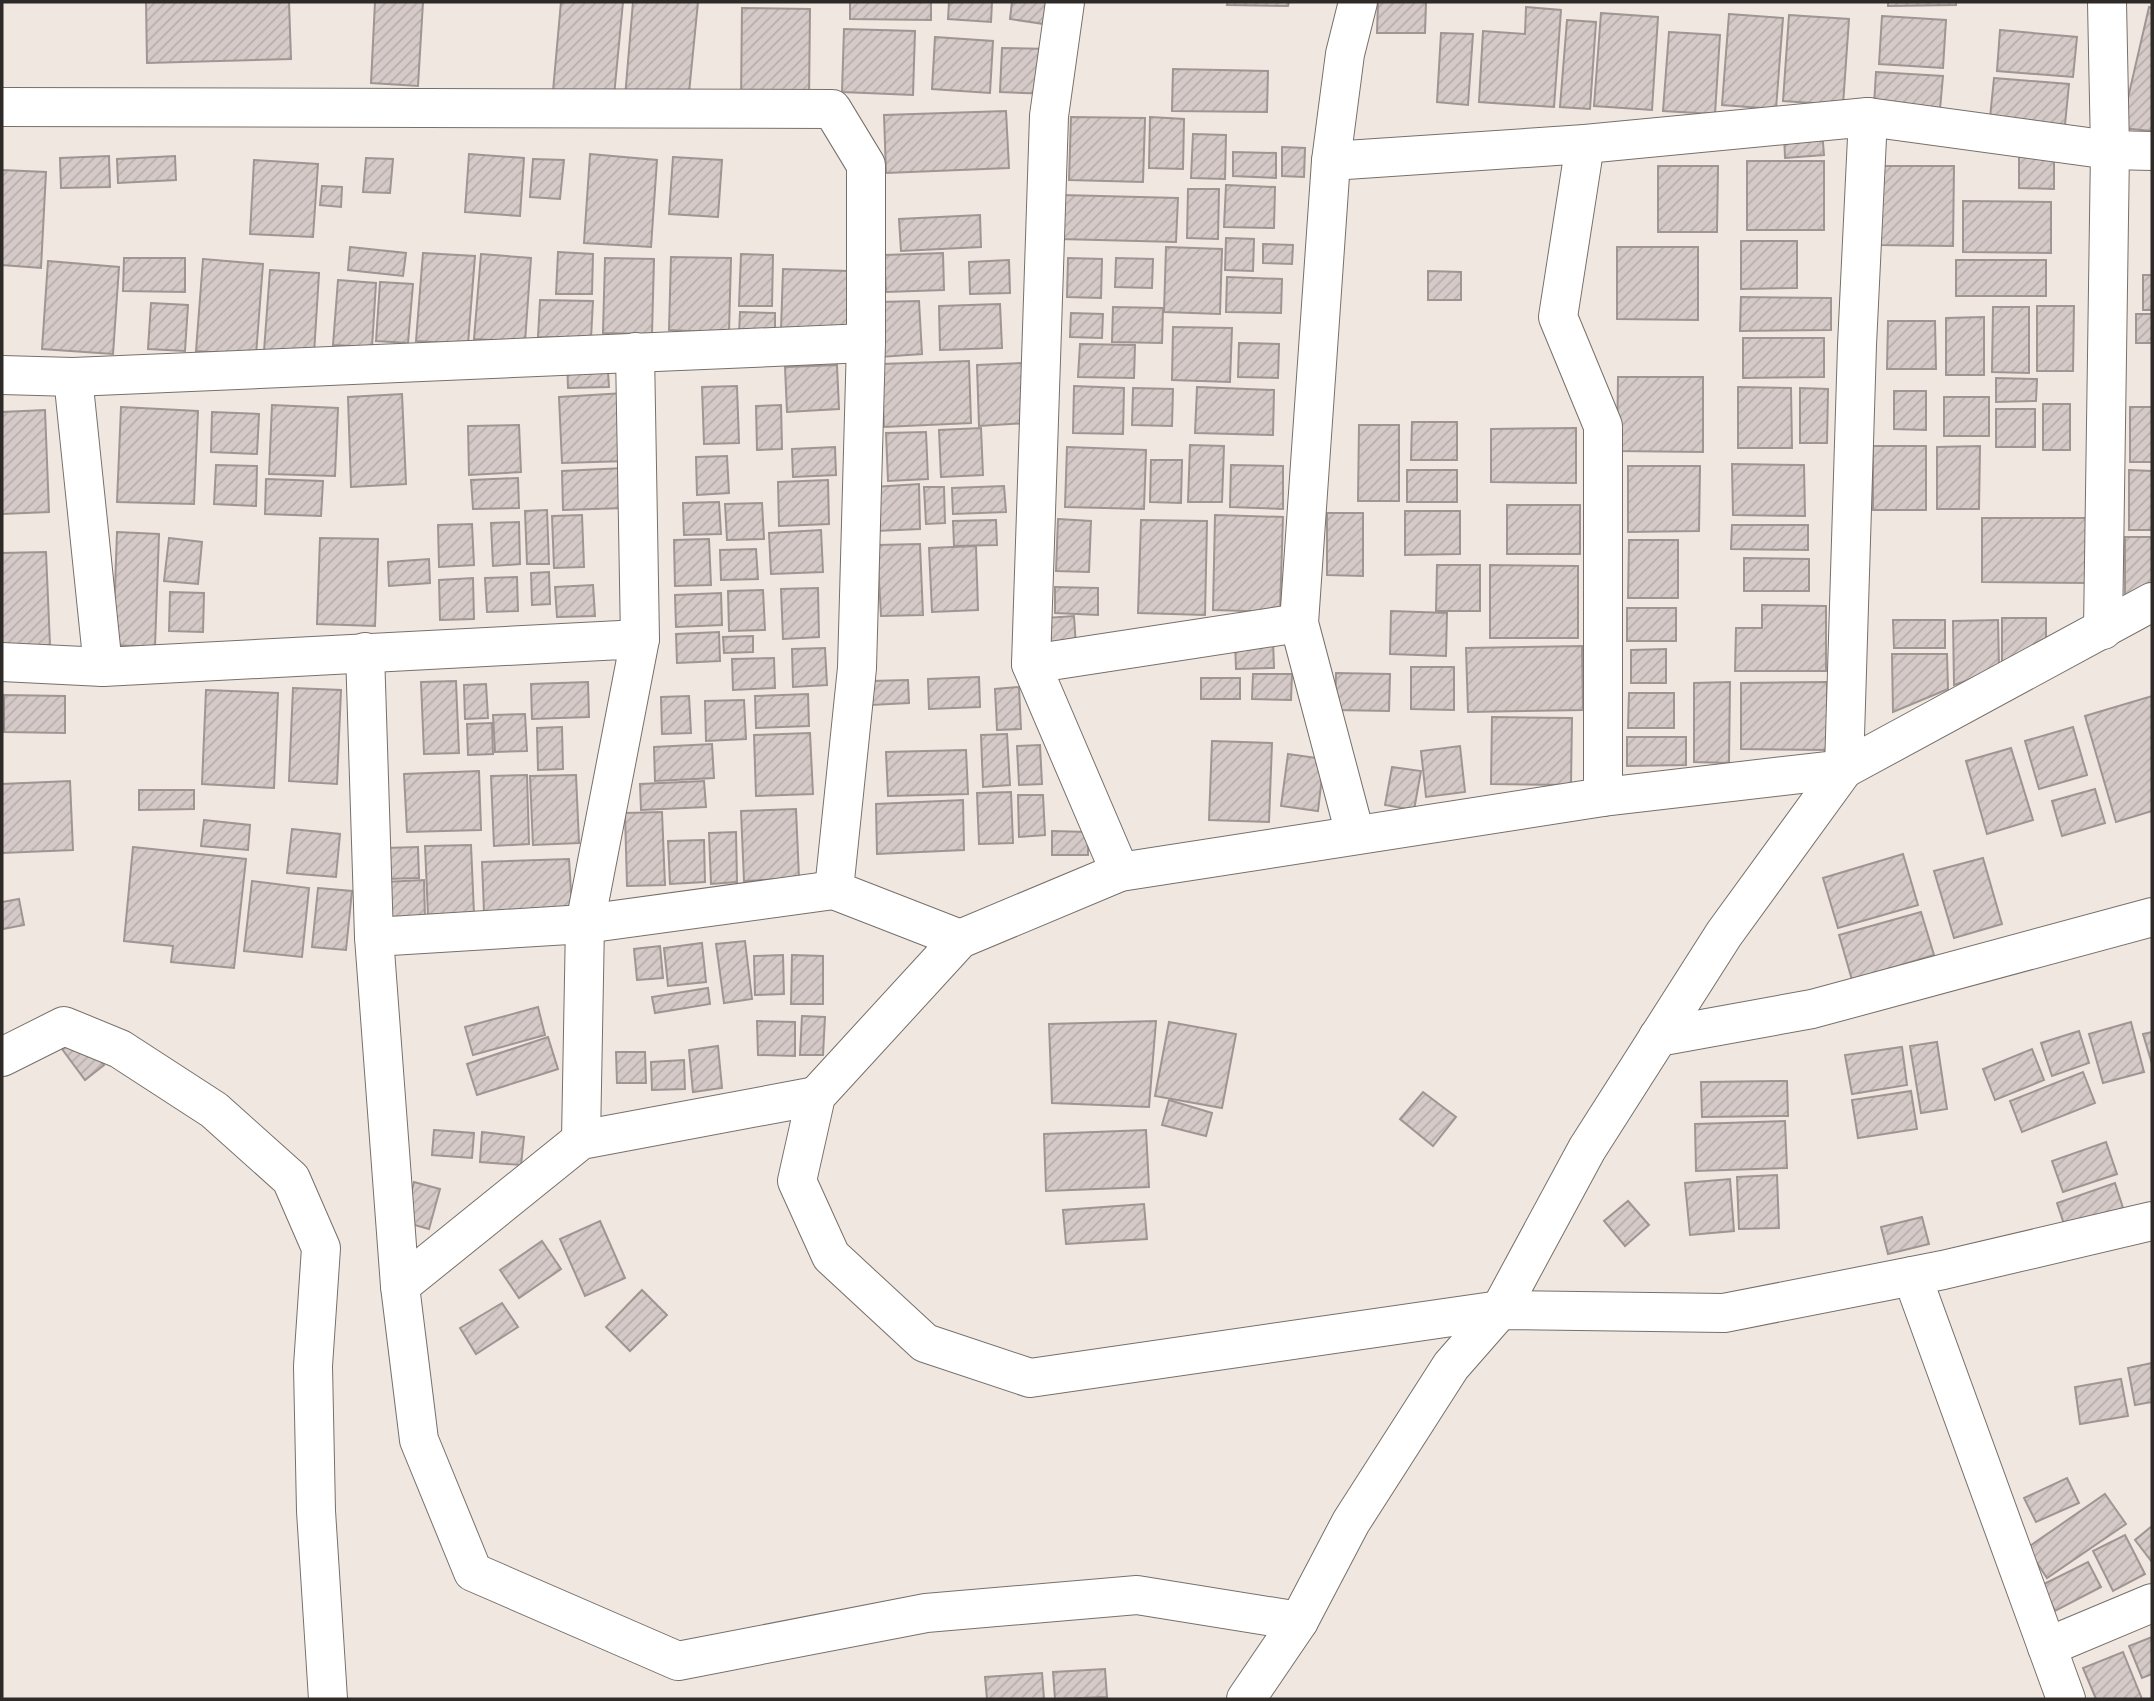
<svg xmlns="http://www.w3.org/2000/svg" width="2154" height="1701" font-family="Lato,sans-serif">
  <defs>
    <pattern id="building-hatch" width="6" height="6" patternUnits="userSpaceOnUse" patternTransform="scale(1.75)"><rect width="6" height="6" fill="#d5cac7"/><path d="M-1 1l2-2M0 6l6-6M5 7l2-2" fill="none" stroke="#b7aeab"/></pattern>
  </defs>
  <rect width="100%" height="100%" fill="#f0e7e1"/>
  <g fill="url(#building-hatch)" stroke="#9f9592" stroke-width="2">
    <polygon points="146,2 289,2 291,59 147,63"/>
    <polygon points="375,2 423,2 418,86 371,83"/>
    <polygon points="561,2 623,2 614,96 553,91"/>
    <polygon points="633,2 698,2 688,103 625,98"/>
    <polygon points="850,2 931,2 931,20 850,19"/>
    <polygon points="949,2 992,2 991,22 948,19"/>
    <polygon points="1012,2 1047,2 1044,24 1010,19"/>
    <polygon points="1228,2 1289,2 1288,6 1227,5"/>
    <polygon points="1378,2 1426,2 1425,33 1377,33"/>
    <polygon points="1888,2 1956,2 1956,5 1888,6"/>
    <polygon points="1526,7 1561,10 1554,107 1479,102 1483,31 1525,34"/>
    <polygon points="2149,7 2152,8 2152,131 2121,128"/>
    <polygon points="742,8 810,9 809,101 741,100"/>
    <polygon points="1601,13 1658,17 1652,110 1594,106"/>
    <polygon points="1729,14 1783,18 1776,109 1722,105"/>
    <polygon points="1789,15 1849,19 1843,105 1783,101"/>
    <polygon points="1882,16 1946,20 1943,68 1879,64"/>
    <polygon points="1567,20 1596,22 1590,109 1560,107"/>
    <polygon points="844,29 915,31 913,95 842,92"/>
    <polygon points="2000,30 2077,37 2073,77 1997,71"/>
    <polygon points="1669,32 1720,35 1715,114 1663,111"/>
    <polygon points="1441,33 1473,34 1468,105 1437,102"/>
    <polygon points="935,37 993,41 990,93 932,89"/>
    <polygon points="1002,48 1050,49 1050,94 1000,92"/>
    <polygon points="1173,69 1268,71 1267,112 1172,111"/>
    <polygon points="1876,72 1943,76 1940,109 1874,105"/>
    <polygon points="1994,78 2069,84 2064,135 1989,128"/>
    <polygon points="1006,111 1009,168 886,173 884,115"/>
    <polygon points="1071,117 1145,118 1143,182 1069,180"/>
    <polygon points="1150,117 1184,119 1183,169 1149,168"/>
    <polygon points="1822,131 1824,155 1785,158 1784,133"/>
    <polygon points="1193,134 1226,135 1225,179 1191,178"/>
    <polygon points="1282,147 1305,148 1304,177 1282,176"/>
    <polygon points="2019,148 2054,149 2054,189 2019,188"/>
    <polygon points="1233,152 1276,153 1276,178 1233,176"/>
    <polygon points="469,154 524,158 520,216 465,212"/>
    <polygon points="590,154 657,160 651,247 584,243"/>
    <polygon points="109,156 110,187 61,188 60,158"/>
    <polygon points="175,156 176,180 118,183 117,159"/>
    <polygon points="673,157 722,160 718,217 669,214"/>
    <polygon points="366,158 393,159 390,193 363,192"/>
    <polygon points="533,159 564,160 560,199 530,197"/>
    <polygon points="254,160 318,164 313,237 250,234"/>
    <rect x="1747" y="161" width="77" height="69"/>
    <polygon points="1658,166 1718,166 1717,232 1658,232"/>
    <polygon points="1876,166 1954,166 1953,246 1876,245"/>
    <polygon points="2,170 46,172 41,268 2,265"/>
    <polygon points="1226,185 1275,187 1274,228 1224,227"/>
    <polygon points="322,186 342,187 341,207 320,205"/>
    <polygon points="1188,189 1219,189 1218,239 1187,238"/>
    <polygon points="1061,195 1178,198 1176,242 1060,239"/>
    <polygon points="1963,201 2051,202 2051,253 1963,252"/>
    <polygon points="980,215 981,247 901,251 899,219"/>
    <polygon points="1226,238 1254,239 1253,271 1225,270"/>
    <polygon points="1741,241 1797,241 1797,288 1741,289"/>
    <polygon points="1263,244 1293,245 1292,264 1263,263"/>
    <polygon points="350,247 406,253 403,276 348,270"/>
    <polygon points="1166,247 1222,249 1220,314 1164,312"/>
    <polygon points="1617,247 1698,247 1698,320 1617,319"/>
    <polygon points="558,252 593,254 592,294 556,294"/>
    <polygon points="423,253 475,256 468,344 416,341"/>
    <polygon points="943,253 944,290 886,292 884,255"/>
    <polygon points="481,254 531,258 525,342 474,339"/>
    <polygon points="741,254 773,255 772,306 739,306"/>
    <polygon points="671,257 731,258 729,333 669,330"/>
    <polygon points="124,258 185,258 185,292 123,291"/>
    <polygon points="605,258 654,259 652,334 603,333"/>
    <polygon points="1068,258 1102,259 1101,298 1067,297"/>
    <polygon points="1116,258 1153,259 1152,288 1115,287"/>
    <polygon points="203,259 263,264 256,355 196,351"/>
    <polygon points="1009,260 1010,293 970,294 969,262"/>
    <rect x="1956" y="260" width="90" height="36"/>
    <polygon points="48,261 119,267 113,354 42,349"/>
    <polygon points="783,269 848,271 847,333 781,331"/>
    <polygon points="270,270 319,273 314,354 264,351"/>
    <polygon points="1428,271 1461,272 1461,300 1428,300"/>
    <rect x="2143" y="275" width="9" height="35"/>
    <polygon points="1227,277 1282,279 1281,313 1226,312"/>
    <polygon points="338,280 376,283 372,347 333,345"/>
    <polygon points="380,282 413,284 408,343 376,341"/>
    <polygon points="1741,297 1831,298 1831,330 1740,331"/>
    <polygon points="540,300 593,301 591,338 538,337"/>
    <polygon points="919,301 922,354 880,357 879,302"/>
    <polygon points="151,303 188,305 185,351 148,349"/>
    <polygon points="1000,304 1002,348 940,350 939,306"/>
    <polygon points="2037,306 2074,306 2073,371 2037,371"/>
    <polygon points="1113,307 1163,308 1162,343 1112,342"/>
    <polygon points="1993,307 2029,307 2029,373 1992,372"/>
    <polygon points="740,312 775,313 775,335 739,335"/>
    <polygon points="1071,313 1103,314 1102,338 1070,337"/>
    <rect x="2136" y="314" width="16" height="29"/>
    <polygon points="1984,317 1984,375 1946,375 1946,318"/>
    <polygon points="1888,321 1935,321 1936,369 1887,369"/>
    <polygon points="1173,327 1232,328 1230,382 1172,380"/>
    <polygon points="1743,338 1824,338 1824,377 1743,378"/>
    <polygon points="1239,343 1279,344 1278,378 1238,377"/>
    <polygon points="1080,344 1135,345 1134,378 1078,377"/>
    <polygon points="607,357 609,387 568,388 567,358"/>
    <polygon points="969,361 971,423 884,427 881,364"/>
    <polygon points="1023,363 1026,423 979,426 977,365"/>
    <polygon points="837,365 839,409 787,412 785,367"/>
    <polygon points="1618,377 1703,377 1703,452 1617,451"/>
    <polygon points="1996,378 2037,379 2036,401 1996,402"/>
    <polygon points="737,386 739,443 704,444 702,387"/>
    <polygon points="1074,386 1124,388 1123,434 1073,433"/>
    <polygon points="1197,387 1274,390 1273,435 1195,433"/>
    <polygon points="1738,387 1791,388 1792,448 1738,448"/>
    <polygon points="1133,388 1173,389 1172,426 1132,425"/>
    <polygon points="1800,388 1828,389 1827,443 1800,443"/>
    <polygon points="1894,391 1926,391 1926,430 1894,429"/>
    <polygon points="624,393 627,461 562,463 559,397"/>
    <polygon points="402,394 406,484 351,487 348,397"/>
    <rect x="1944" y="397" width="45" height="39"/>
    <rect x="2043" y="404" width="27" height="46"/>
    <polygon points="272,405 338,408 335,476 269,474"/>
    <polygon points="781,405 782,449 757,450 756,406"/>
    <polygon points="121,407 198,411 194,504 117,502"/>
    <rect x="2130" y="407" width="22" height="55"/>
    <rect x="1996" y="409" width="39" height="38"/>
    <polygon points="45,410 49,512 2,514 2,412"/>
    <polygon points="212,412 259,414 257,454 211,452"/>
    <polygon points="1412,422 1457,422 1457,460 1411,460"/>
    <polygon points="519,425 521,472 469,475 468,426"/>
    <polygon points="1359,425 1399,425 1399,501 1358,501"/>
    <polygon points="981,428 983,475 941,477 939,430"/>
    <polygon points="1576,428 1576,483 1491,482 1491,429"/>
    <polygon points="926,432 928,479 888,481 886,433"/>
    <polygon points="1190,445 1224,446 1222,502 1188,502"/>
    <rect x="1873" y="446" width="53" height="64"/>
    <polygon points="1980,446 1979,509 1937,509 1937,447"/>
    <polygon points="835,447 836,475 793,477 792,449"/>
    <polygon points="1067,447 1146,450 1144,509 1065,507"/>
    <polygon points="727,456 729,493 697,495 696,457"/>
    <polygon points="1151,460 1182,460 1181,503 1150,502"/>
    <polygon points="1732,464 1804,465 1805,516 1733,515"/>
    <polygon points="216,465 257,466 256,506 214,504"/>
    <polygon points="1231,465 1283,466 1283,509 1230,507"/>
    <polygon points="1628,466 1700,466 1699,531 1628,532"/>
    <polygon points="624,468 625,508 563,510 562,471"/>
    <rect x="1407" y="470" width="50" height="32"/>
    <polygon points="2129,470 2152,471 2152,530 2129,530"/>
    <polygon points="518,478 519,508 473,509 471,480"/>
    <polygon points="266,479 323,481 321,516 265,514"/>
    <polygon points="828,480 829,524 779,526 778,482"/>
    <polygon points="919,484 920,529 876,531 874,487"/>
    <polygon points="1004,486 1006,512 953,514 952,488"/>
    <polygon points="924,487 944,487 945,523 926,524"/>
    <polygon points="719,502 721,534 684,535 683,503"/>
    <polygon points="762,503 764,539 727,540 725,504"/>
    <rect x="1507" y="505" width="73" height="49"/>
    <polygon points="547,510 549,564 527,564 525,511"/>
    <polygon points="1405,511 1460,511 1460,554 1405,555"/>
    <polygon points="1327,513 1363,513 1363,576 1327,575"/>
    <polygon points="582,515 584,567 554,568 552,516"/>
    <polygon points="1215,515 1283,517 1280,612 1213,610"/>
    <polygon points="1982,518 2089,518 2088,583 1982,582"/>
    <polygon points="1058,519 1091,521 1089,572 1056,571"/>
    <polygon points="996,520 997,545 954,546 953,521"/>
    <polygon points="1141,520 1207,521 1205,615 1138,613"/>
    <polygon points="519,522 520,564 493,566 491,523"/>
    <polygon points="472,524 474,565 439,567 438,525"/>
    <polygon points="1732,525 1808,525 1808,550 1731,549"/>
    <polygon points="821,530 823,572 771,574 769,533"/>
    <polygon points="117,532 159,534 155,647 113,645"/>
    <polygon points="2125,537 2152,537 2152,587 2125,597"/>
    <polygon points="169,538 202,542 198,584 164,581"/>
    <polygon points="320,538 378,539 375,626 317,624"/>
    <polygon points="709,539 711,585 675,586 674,540"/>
    <polygon points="1629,540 1678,540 1678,598 1628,598"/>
    <polygon points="920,544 923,615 881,616 877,545"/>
    <polygon points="976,546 978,610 932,612 929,548"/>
    <polygon points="756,549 758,579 721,580 720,550"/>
    <polygon points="46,552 50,645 2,647 2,553"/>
    <polygon points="1744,558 1809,559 1809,591 1744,591"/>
    <polygon points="429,559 430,583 389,586 388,562"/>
    <polygon points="1437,565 1480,565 1480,611 1436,611"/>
    <polygon points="1490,565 1578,566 1578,638 1490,638"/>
    <polygon points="549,572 550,604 532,605 531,573"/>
    <polygon points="517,577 518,611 487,612 485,578"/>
    <polygon points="473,578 474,619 440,620 439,580"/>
    <polygon points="593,585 595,616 557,617 555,587"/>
    <polygon points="1055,587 1098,588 1098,615 1055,613"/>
    <polygon points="818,588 819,637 783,639 781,589"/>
    <polygon points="763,590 765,630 729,631 728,591"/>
    <polygon points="170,592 204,593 203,632 169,631"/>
    <polygon points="721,593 722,625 676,627 675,595"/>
    <polygon points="1762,605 1826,606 1826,671 1735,671 1736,628 1762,628"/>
    <rect x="1627" y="608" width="49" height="33"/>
    <polygon points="1391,611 1447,613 1446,656 1390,654"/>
    <polygon points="1074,616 1076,647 1047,649 1046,618"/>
    <polygon points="2002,618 2046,618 2046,652 2002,665"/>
    <polygon points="1893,620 1945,620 1945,648 1894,648"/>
    <polygon points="1998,620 1999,669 1954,685 1953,621"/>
    <polygon points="719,632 720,661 677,663 676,634"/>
    <polygon points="753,636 753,652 724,653 723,637"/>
    <polygon points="1273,640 1274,668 1236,669 1235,641"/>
    <polygon points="1582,646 1583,710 1468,712 1466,648"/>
    <polygon points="825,648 827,685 793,687 792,649"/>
    <polygon points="1666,649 1666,683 1631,683 1631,650"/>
    <polygon points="1892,654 1947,654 1948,689 1893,712"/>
    <polygon points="774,658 775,688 733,690 732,659"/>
    <polygon points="1411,667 1454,667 1454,710 1411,709"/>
    <polygon points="1336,673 1390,674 1389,711 1335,710"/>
    <polygon points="1253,674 1292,674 1291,700 1252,699"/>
    <polygon points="979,677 980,707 929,709 928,679"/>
    <rect x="1201" y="678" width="39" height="21"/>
    <polygon points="908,680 909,703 871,705 871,681"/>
    <polygon points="456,681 459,753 424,754 421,682"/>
    <polygon points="588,682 589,717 532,719 531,684"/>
    <polygon points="1730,682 1729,763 1694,762 1694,683"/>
    <polygon points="1827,682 1827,750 1741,749 1741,683"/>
    <polygon points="486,684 488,718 465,719 464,685"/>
    <polygon points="1019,687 1021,729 997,730 995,689"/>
    <polygon points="293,688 341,690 337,784 289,781"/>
    <polygon points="206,690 278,693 274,788 202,784"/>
    <polygon points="1629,693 1674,693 1674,728 1628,728"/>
    <polygon points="808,694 809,726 756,728 755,696"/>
    <polygon points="4,695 65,696 65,733 4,732"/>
    <polygon points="689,696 691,733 662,734 661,697"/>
    <polygon points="2152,696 2152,811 2116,822 2085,716"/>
    <polygon points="744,700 746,739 706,741 705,701"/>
    <polygon points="525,714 527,751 495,752 493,715"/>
    <polygon points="1492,717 1572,718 1571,785 1491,784"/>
    <polygon points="492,723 493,754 468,755 467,724"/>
    <polygon points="562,727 563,769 538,770 537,728"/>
    <polygon points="2073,727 2087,775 2039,789 2025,741"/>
    <polygon points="810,733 813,794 756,796 754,735"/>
    <polygon points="1007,734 1010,785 983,787 981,735"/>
    <polygon points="1627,737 1686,737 1686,765 1627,766"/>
    <polygon points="1212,741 1272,743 1269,822 1209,820"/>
    <polygon points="712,744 714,778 655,781 654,747"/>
    <polygon points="1040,745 1042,784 1019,785 1017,746"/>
    <polygon points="1460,746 1465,792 1426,797 1421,751"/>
    <polygon points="2011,748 2033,820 1987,834 1966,761"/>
    <polygon points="966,750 968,794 888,796 886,752"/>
    <polygon points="1288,754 1324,759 1318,811 1281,806"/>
    <polygon points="1392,767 1421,771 1414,810 1385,805"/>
    <polygon points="479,771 481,830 407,832 404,774"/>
    <polygon points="527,775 529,844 494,846 491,776"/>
    <polygon points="576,775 579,843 533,845 530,776"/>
    <polygon points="70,781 73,850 2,853 2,784"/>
    <polygon points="704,781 706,807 641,810 640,784"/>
    <polygon points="2095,789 2105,823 2062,836 2052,801"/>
    <polygon points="139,790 194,790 194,809 139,810"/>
    <polygon points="1011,792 1013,843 979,844 977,793"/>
    <polygon points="1018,795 1043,795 1045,835 1019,837"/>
    <polygon points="963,800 964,850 877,854 876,804"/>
    <polygon points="796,809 799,878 744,881 741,811"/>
    <polygon points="662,812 665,885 627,886 625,813"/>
    <polygon points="204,820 250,825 248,850 201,846"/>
    <polygon points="292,829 340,834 336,877 287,873"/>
    <polygon points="1052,831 1088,832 1088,855 1052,855"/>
    <polygon points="736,832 737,882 711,884 709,833"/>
    <polygon points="704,840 705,882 670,884 668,841"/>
    <polygon points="471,845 474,914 428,915 425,846"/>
    <polygon points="133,847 246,859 234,968 171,962 173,946 124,941"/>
    <polygon points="418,847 419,878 385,879 384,848"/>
    <polygon points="1903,854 1918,905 1838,928 1823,878"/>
    <polygon points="1983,858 2002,924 1954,938 1934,871"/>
    <polygon points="569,859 572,908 484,912 482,862"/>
    <polygon points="424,880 425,919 385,921 384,882"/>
    <polygon points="252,881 309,888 302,957 244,951"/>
    <polygon points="318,888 352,891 346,950 312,947"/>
    <polygon points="19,899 24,925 3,929 2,902"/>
    <polygon points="1921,912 1934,955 1852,980 1839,935"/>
    <polygon points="745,941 752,999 724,1003 716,944"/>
    <polygon points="702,943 706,982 668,986 664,948"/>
    <polygon points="660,946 663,978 637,980 634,949"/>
    <polygon points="783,955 784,994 755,995 754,956"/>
    <polygon points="792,955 823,956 823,1004 791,1004"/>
    <polygon points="708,988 710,1004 655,1013 652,997"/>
    <polygon points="538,1007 545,1035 473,1055 465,1027"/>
    <polygon points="802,1016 825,1017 823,1055 800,1055"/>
    <polygon points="757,1021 795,1022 795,1056 758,1055"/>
    <polygon points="1156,1021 1149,1107 1052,1103 1049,1024"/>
    <polygon points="1169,1022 1236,1034 1222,1108 1155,1096"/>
    <polygon points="2131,1022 2144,1072 2103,1083 2089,1034"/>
    <polygon points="2079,1031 2089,1063 2052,1076 2041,1043"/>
    <polygon points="2152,1032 2152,1064 2143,1034"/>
    <polygon points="81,1035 104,1065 85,1080 62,1049"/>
    <polygon points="548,1037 558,1069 477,1095 467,1064"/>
    <polygon points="1937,1042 1947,1109 1921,1113 1910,1046"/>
    <polygon points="718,1046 722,1088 693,1092 689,1050"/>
    <polygon points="1902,1047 1907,1085 1852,1094 1845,1055"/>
    <polygon points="2032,1049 2044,1080 1995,1100 1983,1069"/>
    <polygon points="616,1052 645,1052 646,1083 617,1083"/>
    <polygon points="684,1060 685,1089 652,1090 651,1062"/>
    <polygon points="2083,1072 2095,1103 2022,1132 2010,1101"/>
    <polygon points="1787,1081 1788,1116 1702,1117 1701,1082"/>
    <polygon points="1911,1091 1917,1129 1858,1138 1852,1100"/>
    <polygon points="1423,1092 1456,1117 1433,1146 1400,1119"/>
    <polygon points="1169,1100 1212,1113 1206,1136 1162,1125"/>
    <polygon points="1785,1121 1787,1168 1696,1171 1695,1124"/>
    <polygon points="434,1130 474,1133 472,1158 432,1155"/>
    <polygon points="1146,1130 1149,1187 1046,1191 1044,1134"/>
    <polygon points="482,1132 524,1137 521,1165 480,1162"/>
    <polygon points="2106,1142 2117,1174 2063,1192 2052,1161"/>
    <polygon points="1777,1175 1779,1228 1739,1229 1737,1177"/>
    <polygon points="1730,1179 1734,1231 1690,1235 1685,1183"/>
    <polygon points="414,1182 440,1189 429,1229 404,1222"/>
    <polygon points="2115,1183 2125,1214 2067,1233 2057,1203"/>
    <polygon points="1628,1201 1649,1225 1625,1246 1604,1221"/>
    <polygon points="1144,1204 1147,1239 1066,1244 1063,1210"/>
    <polygon points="1922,1217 1929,1244 1888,1254 1881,1227"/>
    <polygon points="600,1221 625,1278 585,1296 560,1239"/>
    <polygon points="542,1241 561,1269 519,1298 500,1270"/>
    <polygon points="642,1290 667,1315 630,1351 606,1327"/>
    <polygon points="502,1303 518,1327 476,1354 460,1328"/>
    <polygon points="2152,1363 2152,1402 2135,1405 2128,1368"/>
    <polygon points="2121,1379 2128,1416 2080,1424 2075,1387"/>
    <polygon points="2067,1478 2079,1503 2036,1522 2024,1498"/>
    <polygon points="2105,1494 2126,1524 2047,1578 2027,1548"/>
    <polygon points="2152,1526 2152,1562 2135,1540"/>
    <polygon points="2125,1535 2145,1574 2113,1591 2093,1551"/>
    <polygon points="2088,1562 2101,1587 2055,1611 2042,1585"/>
    <polygon points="2152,1637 2152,1674 2142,1678 2129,1646"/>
    <polygon points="2123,1652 2142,1699 2096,1699 2083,1668"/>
    <polygon points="1105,1669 1107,1697 1055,1699 1053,1672"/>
    <polygon points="1042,1673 1044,1699 987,1699 985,1677"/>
  </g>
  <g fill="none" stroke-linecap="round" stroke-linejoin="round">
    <defs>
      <g id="minor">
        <polyline points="1065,2 1049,116 1031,664 1120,872"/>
        <polyline points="2,107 832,109 866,165 866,343 857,668 834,890 960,939"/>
        <polyline points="1868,117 2110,150 2152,151"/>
        <polyline points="1585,144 1558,317 1603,426 1603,797"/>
        <polyline points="635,352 640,639"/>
        <polyline points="2,375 73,377 866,343"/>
        <polyline points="73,377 103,667 640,639 585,924 581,1140"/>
        <polyline points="2152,602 1844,769 1603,797 1120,872 960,939 816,1096 797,1181 831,1256 925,1343 1030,1378 1500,1310 1724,1313 1943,1270 2152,1221"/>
        <polyline points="2103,630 2110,150 2107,2"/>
        <polyline points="365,652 374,937 400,1286 419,1440 473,1572 678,1661 926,1613 1137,1595 1299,1621"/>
        <polyline points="2,662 103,667"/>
        <polyline points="1031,664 1299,623"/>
        <polyline points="1355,834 1299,623 1331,161 1345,54 1358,2"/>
        <polyline points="374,937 585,924 834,890"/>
        <polyline points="1658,1037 1812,1009 2152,917"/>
        <polyline points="2,1057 64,1026 120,1049 214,1110 291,1179 321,1248 313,1366 316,1511 328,1699"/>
        <polyline points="1912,1276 2066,1699"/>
        <polyline points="400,1286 581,1140 816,1096"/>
        <polyline points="2047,1647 2152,1603"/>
        <polyline points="1246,1699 1299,1621 1351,1522 1451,1366 1500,1310 1587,1149 1724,934 1844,769 1857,345 1868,117 1585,144 1331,161"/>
      </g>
    </defs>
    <use href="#minor" stroke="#77706a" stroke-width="40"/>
    <use href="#minor" stroke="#fff" stroke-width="38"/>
  </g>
  <rect width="2154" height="1701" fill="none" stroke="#2d2a27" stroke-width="7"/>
</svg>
